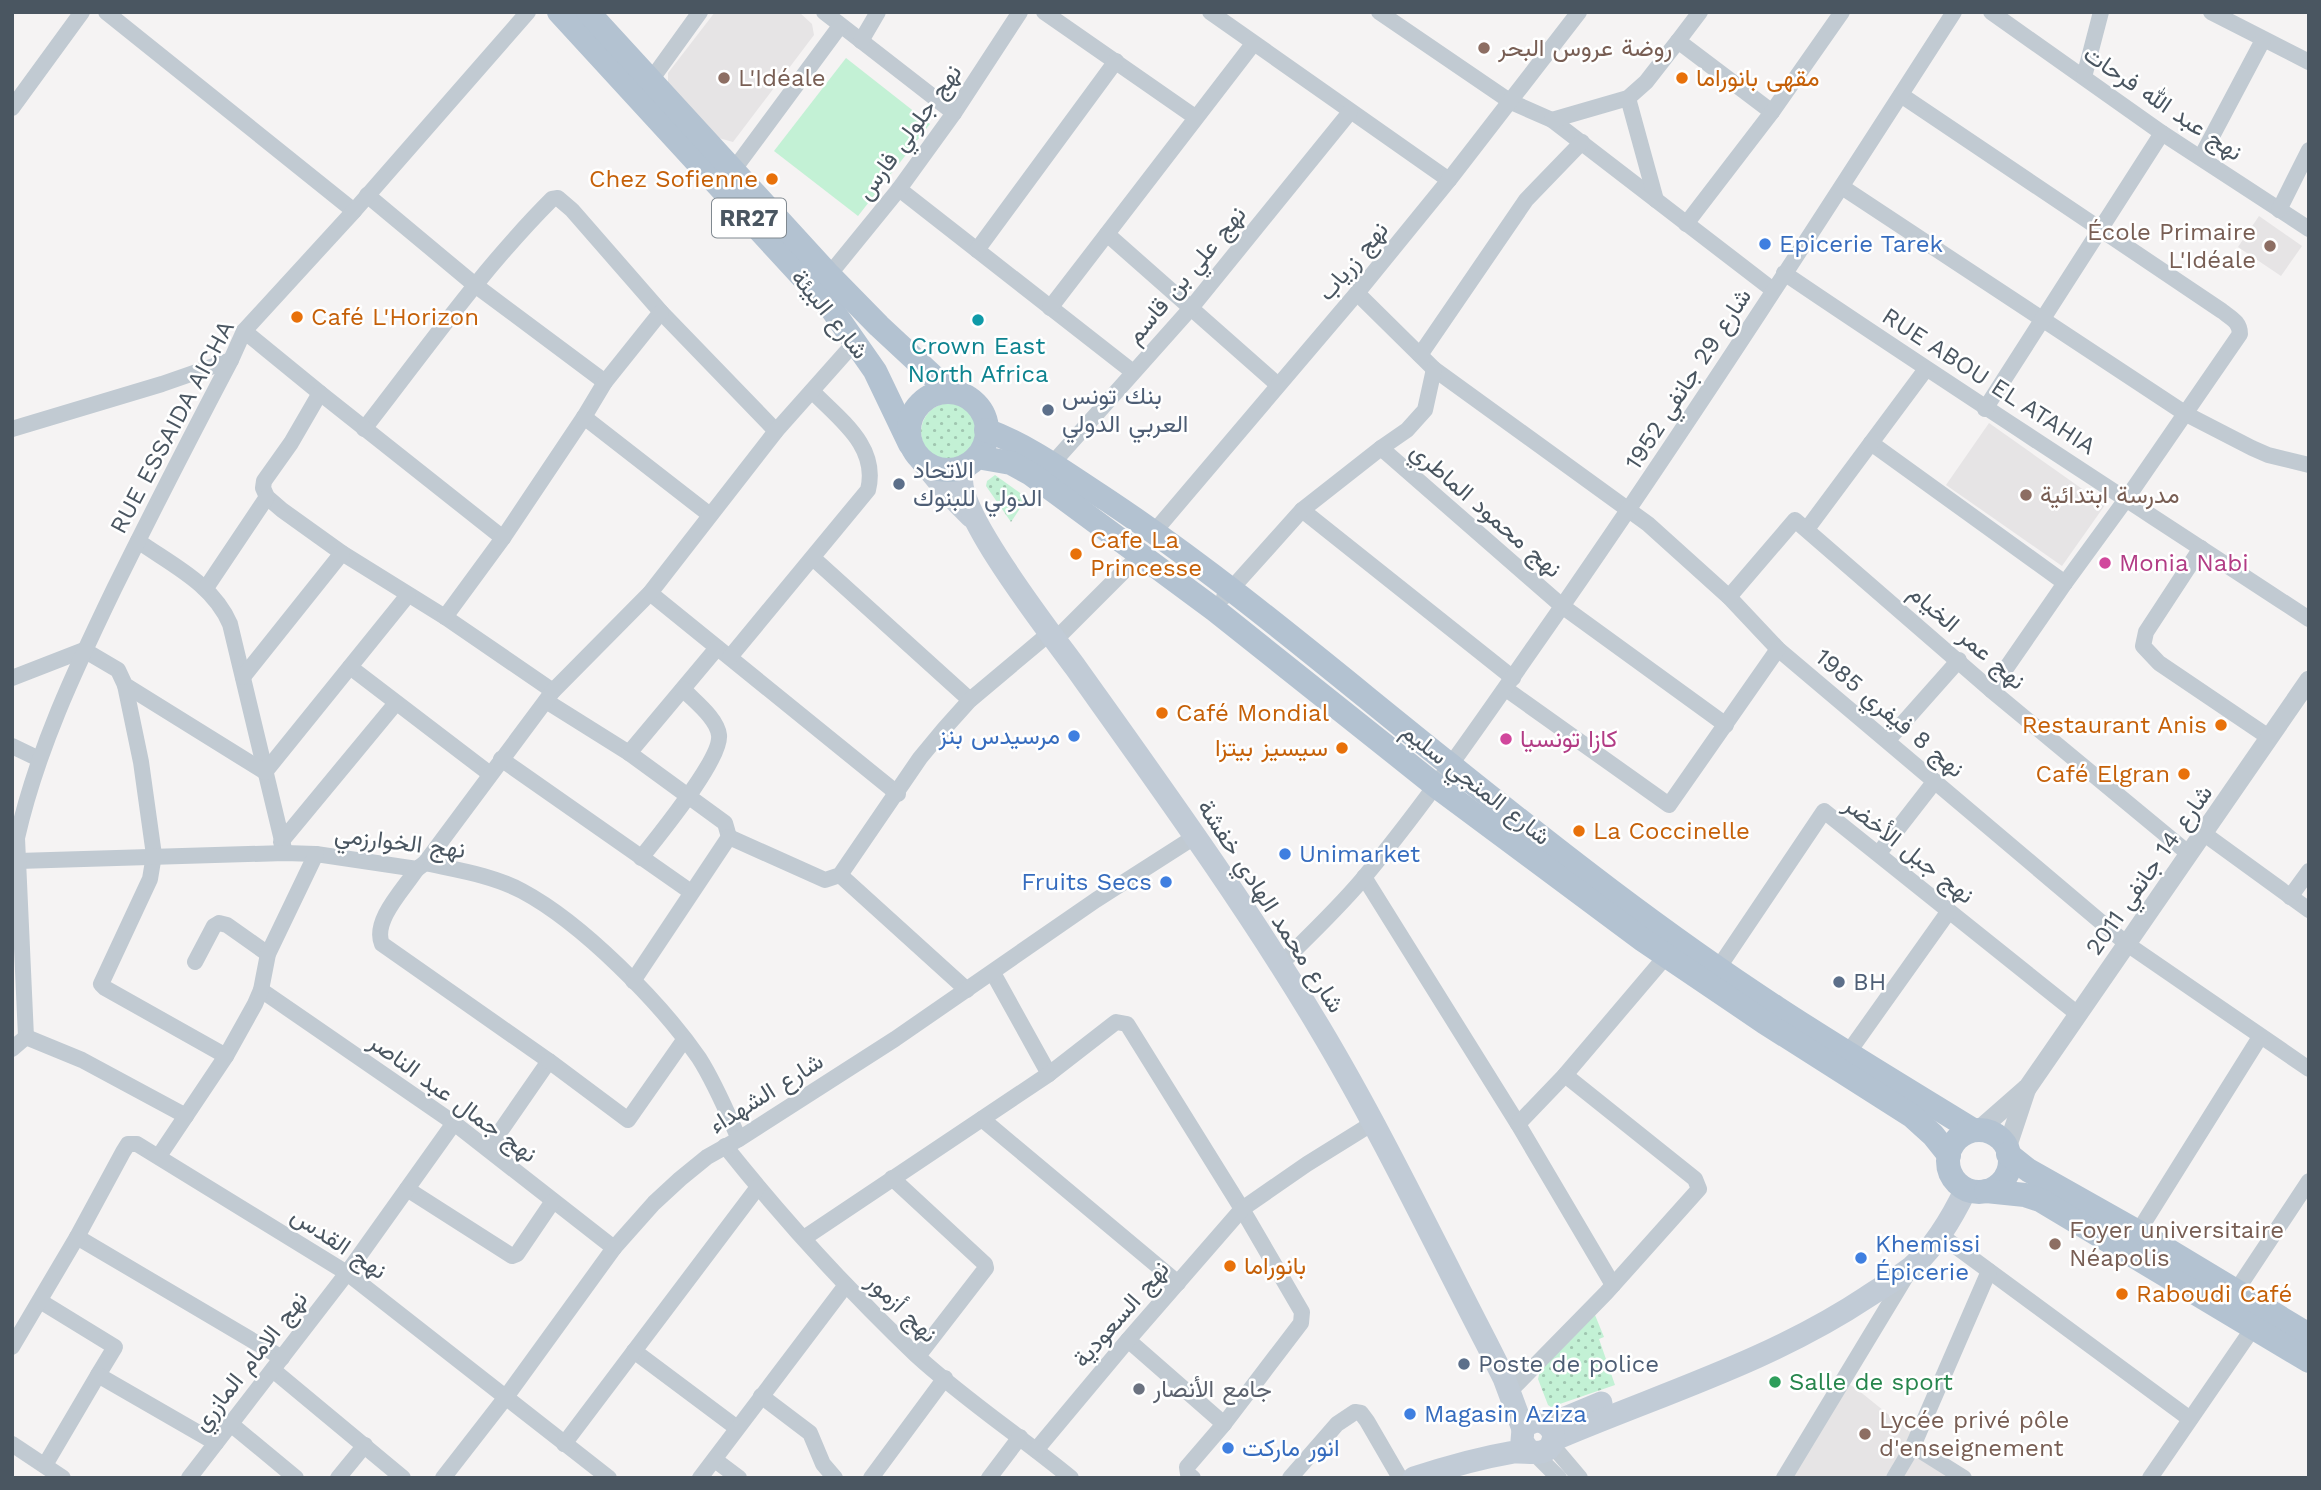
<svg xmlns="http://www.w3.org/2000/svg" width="2321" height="1490" font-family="'Work Sans',Vazirmatn,sans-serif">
  <defs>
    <pattern id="grass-dots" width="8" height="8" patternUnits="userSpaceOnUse" patternTransform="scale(1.75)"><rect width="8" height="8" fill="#c3f1d5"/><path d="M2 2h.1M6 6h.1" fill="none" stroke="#a0c6b0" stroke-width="1.8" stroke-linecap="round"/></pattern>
  </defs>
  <rect width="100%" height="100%" fill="#f5f3f3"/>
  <g fill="#e6e4e5">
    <polygon points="715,12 799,12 812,24 814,35 733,142 719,138 668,83 668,73"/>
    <polygon points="2259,216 2302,246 2281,276 2238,247"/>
    <polygon points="1989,423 2105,505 2062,566 1946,485"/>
    <polygon points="1849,1384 1858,1390 1967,1478 1791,1478"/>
  </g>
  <g fill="url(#grass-dots)">
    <circle cx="950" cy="432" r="29"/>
    <polygon points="995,475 1027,498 1011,522 986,486 987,481"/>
    <polygon points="1595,1315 1604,1337 1599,1339 1615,1385 1551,1407 1548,1405 1538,1379 1540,1371"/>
  </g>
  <polygon fill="#c3f1d5" points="846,58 930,124 858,216 774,151"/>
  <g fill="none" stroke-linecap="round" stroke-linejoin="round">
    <g stroke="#c1cad2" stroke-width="16">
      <polyline points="106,12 354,211"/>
      <polyline points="824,12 954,113"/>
      <polyline points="1044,12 1195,117"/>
      <polyline points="1210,12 1449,180"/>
      <polyline points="1379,12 1511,102 1552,120 1773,290"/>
      <polyline points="1991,12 2162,133 2309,229"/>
      <polyline points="2211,12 2309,62"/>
      <polyline points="861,41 878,12"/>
      <polyline points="1678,41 1700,12"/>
      <polyline points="2084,77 2101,12"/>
      <polyline points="651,80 700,12"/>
      <path d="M1901,95L2222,311C2231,318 2240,322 2240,334L2127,498L2065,583L1991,690"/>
      <polyline points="1628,98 1656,200"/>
      <polyline points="12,108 82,12"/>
      <polyline points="1552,120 1628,98 1646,82 1678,41 1772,112"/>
      <polyline points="2201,157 2263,40"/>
      <polyline points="732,172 840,26"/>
      <polyline points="1842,187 2186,414 2252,448 2268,455 2309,465"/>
      <polyline points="899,189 1133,372"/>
      <polyline points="367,195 475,285 605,382"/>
      <polyline points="2279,210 2309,150"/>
      <polyline points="1686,224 1772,112 1842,12"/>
      <polyline points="1107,234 1278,385"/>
      <polyline points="977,250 1116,61"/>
      <path d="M1784,273C1958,391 2134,504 2309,619"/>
      <polyline points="829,275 899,189 954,113 1020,12"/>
      <polyline points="1357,293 1434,369 1648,524 1729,597 1778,649 2127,944 2309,1069"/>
      <polyline points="1050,308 1253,44"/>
      <polyline points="244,331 320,393"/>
      <polyline points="1420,355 1526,200 1582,142"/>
      <polyline points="1985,409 2162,133"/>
      <polyline points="584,417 710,515"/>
      <polyline points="12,429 162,384 231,360"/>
      <path d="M364,429C425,351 482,269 552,199L558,198L572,210L661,312L776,431"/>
      <polyline points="1871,443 2065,583"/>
      <polyline points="1381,448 1562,606 1726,725"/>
      <polyline points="1052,464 1191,308 1350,112"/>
      <polyline points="1302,510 1513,678"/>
      <polyline points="1807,529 1926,369"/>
      <polyline points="1154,532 1357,293 1449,180 1579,12"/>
      <polyline points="503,538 320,393 291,443 264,481 263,488 267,497 282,510 342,553 445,617 553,691"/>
      <path d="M138,541C172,565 213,584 230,624L285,853"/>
      <polyline points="2201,548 2146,632 2143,646 2159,663 2270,738"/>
      <polyline points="813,558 970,700"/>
      <polyline points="206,588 267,497"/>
      <polyline points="650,593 898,794"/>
      <polyline points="1224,597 1302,510 1381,448 1407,430 1425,410 1434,369"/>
      <polyline points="1729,597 1795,520 1991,690 2188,853"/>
      <polyline points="445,617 503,538 584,417 605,382 661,312"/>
      <polyline points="1056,639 1140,555"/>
      <path d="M730,657L868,490C879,446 839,419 812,391"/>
      <polyline points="350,667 490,774"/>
      <polyline points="243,677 342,553"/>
      <polyline points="12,678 84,650 118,670 125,685 265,772 408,595"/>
      <polyline points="125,685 141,762 154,855 150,879 101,984 105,988 226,1056"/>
      <polyline points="1506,689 1669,805 1778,649"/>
      <polyline points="546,701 629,753 725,823 729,837"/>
      <polyline points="1888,740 1959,660"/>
      <polyline points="12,746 39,759"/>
      <polyline points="629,753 717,648"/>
      <polyline points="501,759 691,892"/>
      <polyline points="2203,833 2309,910"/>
      <polyline points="281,842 396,703"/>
      <polyline points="1879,853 1935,781"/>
      <path d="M641,858C658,836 722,759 719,735C717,718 694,701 683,689"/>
      <path d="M18,861L285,853L316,854L417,869L425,863C457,870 492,875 522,891C582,923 660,1002 699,1058C715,1083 727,1112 739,1139"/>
      <polyline points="425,863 553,691 650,593 776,431 856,341"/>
      <path d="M417,869C404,889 372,921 382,944L549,1061L488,1149"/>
      <polyline points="840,875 967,990"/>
      <polyline points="1364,877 1518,1124 1613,1285"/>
      <polyline points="2290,897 2309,871"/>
      <polyline points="195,962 214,926 219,923 227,925 268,954"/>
      <path d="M1281,964C1309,935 1340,907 1366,875C1437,789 1499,696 1563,605C1698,410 1826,211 1954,12"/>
      <polyline points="1719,967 1824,811 2079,1015"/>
      <polyline points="993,973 1049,1074"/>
      <polyline points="633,981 729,837 825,880 840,875 920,758 944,729 970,700 1051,632"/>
      <polyline points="261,990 454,1123 614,1248"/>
      <path d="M26,1037L17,838C37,750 75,670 114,589C152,512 191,436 231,360L244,331L354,211L528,12"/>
      <polyline points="12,1049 26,1037 82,1060 186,1116"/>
      <polyline points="1848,1053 1949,911"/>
      <polyline points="549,1061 628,1120 684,1040"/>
      <polyline points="982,1119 1178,1283"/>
      <polyline points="1518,1124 1565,1075 1667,955"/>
      <path d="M725,1146C784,1220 848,1290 916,1355C964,1399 1020,1436 1071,1478"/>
      <polyline points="159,1156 226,1056 255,1004 261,990 268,954 316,854"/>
      <polyline points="892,1178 985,1264 986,1268 918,1356"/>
      <polyline points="407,1189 512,1256 517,1254 553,1201"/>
      <polyline points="2138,1232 2260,1037"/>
      <polyline points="1939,1234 2190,1419"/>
      <polyline points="77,1237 282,1358"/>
      <polyline points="804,1238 1049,1074 1116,1022 1127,1024 1242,1209 1302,1312 1301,1323 1224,1424 1187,1467 1188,1474 1193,1478"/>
      <polyline points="2236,1291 2309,1181"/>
      <polyline points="40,1301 115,1347 98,1375"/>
      <polyline points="1128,1340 1224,1424"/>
      <polyline points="12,1347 77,1237 123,1152 128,1144 137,1144 347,1273 609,1478"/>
      <polyline points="634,1351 737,1428"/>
      <polyline points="273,1370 403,1478"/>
      <polyline points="1515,1386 1606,1293 1699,1189 1695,1179 1565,1075"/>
      <polyline points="761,1396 810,1433 823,1464 835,1478"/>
      <polyline points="232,1425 296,1478"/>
      <polyline points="12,1444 63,1478"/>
      <polyline points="564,1444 758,1187"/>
      <polyline points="1552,1445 1580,1478"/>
      <polyline points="1913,1446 1989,1271"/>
      <polyline points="1036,1450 1128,1340 1242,1209 1307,1164 1373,1123"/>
      <polyline points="1534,1453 1559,1478"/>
      <polyline points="715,1460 739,1478"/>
      <polyline points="45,1465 98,1375 216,1443"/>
      <polyline points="189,1478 347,1273 454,1123"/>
      <polyline points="338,1478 365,1445"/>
      <polyline points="443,1478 506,1397 614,1248 654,1203 680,1179 707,1157 739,1139 895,1039 1096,900 1196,836"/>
      <polyline points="700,1478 846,1285"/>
      <polyline points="871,1478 945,1378"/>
      <polyline points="989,1478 1020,1437"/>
      <polyline points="1290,1478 1337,1424 1355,1412 1361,1413 1367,1421 1400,1478"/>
      <polyline points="1784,1478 1908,1273"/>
      <polyline points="1894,1478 1913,1446 1964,1478"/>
      <polyline points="2150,1478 2253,1328"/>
    </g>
    <g stroke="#c1cad2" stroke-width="19">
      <polyline points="1979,1130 2028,1087 2309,680"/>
      <polyline points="2007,1148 2027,1088"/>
    </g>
    <g stroke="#c1cbd6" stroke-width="23">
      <polyline points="921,460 950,495 971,516"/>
      <path d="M967,465C966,468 963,471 962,474C954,511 1052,635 1076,668C1160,786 1245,903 1319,1027C1380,1129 1432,1238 1487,1344L1504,1378L1523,1429"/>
      <polyline points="1548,1425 1601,1403"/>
      <path d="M1553,1440C1658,1395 1771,1361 1867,1297C1882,1287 1898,1278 1912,1267C1935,1247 1953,1216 1966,1189"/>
      <path d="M1414,1478C1447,1467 1479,1458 1514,1452C1525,1451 1541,1456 1549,1448C1564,1432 1539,1409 1523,1429L1522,1441L1528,1450"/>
    </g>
    <g stroke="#b3c2d1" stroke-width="24">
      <polyline points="559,12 831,308 875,371 910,444"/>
      <polyline points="588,12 829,275 879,326 950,392"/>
      <circle cx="948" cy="431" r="39"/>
      <path d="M986,430C1030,446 1068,475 1107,500C1227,580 1336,674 1449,764C1555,849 1663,934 1777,1008C1841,1050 1908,1090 1973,1130"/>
      <polyline points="977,457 1011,463 1031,474 1215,610 1436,786 1643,940 1764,1022 1912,1116 1933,1135 1949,1155"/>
      <circle cx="1979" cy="1161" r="31"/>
      <polyline points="2008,1154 2028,1170 2138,1232 2309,1335"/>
      <polyline points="1986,1191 2025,1195 2040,1200 2309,1361"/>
    </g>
  </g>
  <g fill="#8d6e63" stroke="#fff" stroke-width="2.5">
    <circle cx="1484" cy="48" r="7"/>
    <circle cx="724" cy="78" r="7"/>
    <circle cx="2270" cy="246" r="7"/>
    <circle cx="2026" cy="495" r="7"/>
    <circle cx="2055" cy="1244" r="7"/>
    <circle cx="1865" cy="1434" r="7"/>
  </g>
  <g fill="#e8710a" stroke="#fff" stroke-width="2.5">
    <circle cx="1682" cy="78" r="7"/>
    <circle cx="772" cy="179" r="7"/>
    <circle cx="297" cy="317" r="7"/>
    <circle cx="1076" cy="554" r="7"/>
    <circle cx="1162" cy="713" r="7"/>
    <circle cx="2221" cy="725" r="7"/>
    <circle cx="1342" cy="748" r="7"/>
    <circle cx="2184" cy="774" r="7"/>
    <circle cx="1579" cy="831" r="7"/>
    <circle cx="1230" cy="1266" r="7"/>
    <circle cx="2122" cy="1294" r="7"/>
  </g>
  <g fill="#3f7fe0" stroke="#fff" stroke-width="2.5">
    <circle cx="1765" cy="244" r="7"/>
    <circle cx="1074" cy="736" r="7"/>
    <circle cx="1285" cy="854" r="7"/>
    <circle cx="1166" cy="882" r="7"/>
    <circle cx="1861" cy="1258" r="7"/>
    <circle cx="1410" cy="1414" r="7"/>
    <circle cx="1228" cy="1448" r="7"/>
  </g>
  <circle fill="#0f9aa8" stroke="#fff" stroke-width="2.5" cx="978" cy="320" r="7"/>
  <g fill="#5c6f8a" stroke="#fff" stroke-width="2.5">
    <circle cx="1048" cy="410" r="7"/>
    <circle cx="899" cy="484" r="7"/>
    <circle cx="1839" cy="982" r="7"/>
    <circle cx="1464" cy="1364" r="7"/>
  </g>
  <g fill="#d1479c" stroke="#fff" stroke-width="2.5">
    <circle cx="2105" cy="563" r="7"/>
    <circle cx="1506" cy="739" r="7"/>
  </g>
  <circle fill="#2e9e5b" stroke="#fff" stroke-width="2.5" cx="1775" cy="1382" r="7"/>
  <circle fill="#6b7280" stroke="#fff" stroke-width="2.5" cx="1139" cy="1389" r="7"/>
  <g text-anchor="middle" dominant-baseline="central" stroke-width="5" stroke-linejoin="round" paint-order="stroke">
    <rect fill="#fff" stroke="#808990" stroke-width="2" x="712" y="198.5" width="74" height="39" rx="5"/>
    <g font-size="23" font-weight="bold" fill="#4a5661">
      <text x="749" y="218">RR27</text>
    </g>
    <g font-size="24" fill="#785e54" stroke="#fff" text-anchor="start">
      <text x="1498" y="48">روضة عروس البحر</text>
      <text x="738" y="78">L'Idéale</text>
      <text x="2256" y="232" text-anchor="end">École Primaire<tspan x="2256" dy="28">L'Idéale</tspan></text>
      <text x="2040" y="495">مدرسة ابتدائية</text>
      <text x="2069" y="1230">Foyer universitaire<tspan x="2069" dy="28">Néapolis</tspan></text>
      <text x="1879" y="1420">Lycée privé pôle<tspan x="1879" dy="28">d'enseignement</tspan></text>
    </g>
    <g font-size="24" fill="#c56008" stroke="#fff" text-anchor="start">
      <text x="1696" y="78">مقهى بانوراما</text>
      <text x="758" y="179" text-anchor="end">Chez Sofienne</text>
      <text x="311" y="317">Café L'Horizon</text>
      <text x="1090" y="540">Cafe La<tspan x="1090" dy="28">Princesse</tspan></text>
      <text x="1176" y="713">Café Mondial</text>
      <text x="2207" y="725" text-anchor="end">Restaurant Anis</text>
      <text x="1328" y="748" text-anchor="end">سيسيز بيتزا</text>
      <text x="2170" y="774" text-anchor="end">Café Elgran</text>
      <text x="1593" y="831">La Coccinelle</text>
      <text x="1244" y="1266">بانوراما</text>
      <text x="2136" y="1294">Raboudi Café</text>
    </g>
    <g font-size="24" fill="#4a5661" stroke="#fff">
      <text transform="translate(2163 103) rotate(34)">نهج عبد الله فرحات</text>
      <text transform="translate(909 132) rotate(-54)">نهج جلولي فارس</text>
      <text transform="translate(1353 261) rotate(-50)">نهج زرياب</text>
      <text transform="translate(1186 275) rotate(-50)">نهج علي بن قاسم</text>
      <text transform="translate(830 314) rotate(51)">شارع البيئة</text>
      <text transform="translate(1688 379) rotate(-57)">شارع 29 جانفي 1952</text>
      <text transform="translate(1989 381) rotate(33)">RUE ABOU EL ATAHIA</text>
      <text transform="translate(172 427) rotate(-62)">RUE ESSAIDA AICHA</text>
      <text transform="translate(1486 510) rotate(41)">نهج محمود الماطري</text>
      <text transform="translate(1967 637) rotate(41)">نهج عمر الخيام</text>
      <text transform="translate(1890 713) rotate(40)">نهج 8 فيفري 1985</text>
      <text transform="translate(1476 784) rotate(38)">شارع المنجي سليم</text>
      <text transform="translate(400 842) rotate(7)">نهج الخوارزمي</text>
      <text transform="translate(1909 850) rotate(38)">نهج جبل الأخضر</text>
      <text transform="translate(2149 870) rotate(-55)">شارع 14 جانفي 2011</text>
      <text transform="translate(1271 906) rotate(57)">شارع محمد الهادي خفشة</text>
      <text transform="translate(766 1093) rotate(-32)">شارع الشهداء</text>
      <text transform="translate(453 1098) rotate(36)">نهج جمال عبد الناصر</text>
      <text transform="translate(339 1243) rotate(34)">نهج القدس</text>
      <text transform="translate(902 1308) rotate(44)">نهج أزمور</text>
      <text transform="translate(1121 1314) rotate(-49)">نهج السعودية</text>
      <text transform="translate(250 1361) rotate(-52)">نهج الامام المازري</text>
    </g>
    <g font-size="24" fill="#366cbe" stroke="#fff" text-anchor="start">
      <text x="1779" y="244">Epicerie Tarek</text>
      <text x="1060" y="736" text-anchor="end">مرسيدس بنز</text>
      <text x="1299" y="854">Unimarket</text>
      <text x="1152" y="882" text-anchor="end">Fruits Secs</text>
      <text x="1875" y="1244">Khemissi<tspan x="1875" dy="28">Épicerie</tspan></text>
      <text x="1424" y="1414">Magasin Aziza</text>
      <text x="1242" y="1448">انور ماركت</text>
    </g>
    <g font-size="24" fill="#0d838f" stroke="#fff">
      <text x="978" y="346">Crown East<tspan x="978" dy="28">North Africa</tspan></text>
    </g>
    <g font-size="24" fill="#4e5e75" stroke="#fff" text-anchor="start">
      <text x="1062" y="396">بنك تونس<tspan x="1062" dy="28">العربي الدولي</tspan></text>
      <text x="913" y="470">الاتحاد<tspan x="913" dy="28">الدولي للبنوك</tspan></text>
      <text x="1853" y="982">BH</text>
      <text x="1478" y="1364">Poste de police</text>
    </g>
    <g font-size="24" fill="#b23c85" stroke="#fff" text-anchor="start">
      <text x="2119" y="563">Monia Nabi</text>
      <text x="1520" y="739">كازا تونسيا</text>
    </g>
    <g font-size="24" fill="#27864d" stroke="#fff" text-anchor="start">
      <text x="1789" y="1382">Salle de sport</text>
    </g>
    <g font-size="24" fill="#5b616d" stroke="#fff" text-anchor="start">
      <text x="1153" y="1389">جامع الأنصار</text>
    </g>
  </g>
  <rect width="2321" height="1490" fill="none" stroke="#4a5661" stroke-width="28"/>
</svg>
